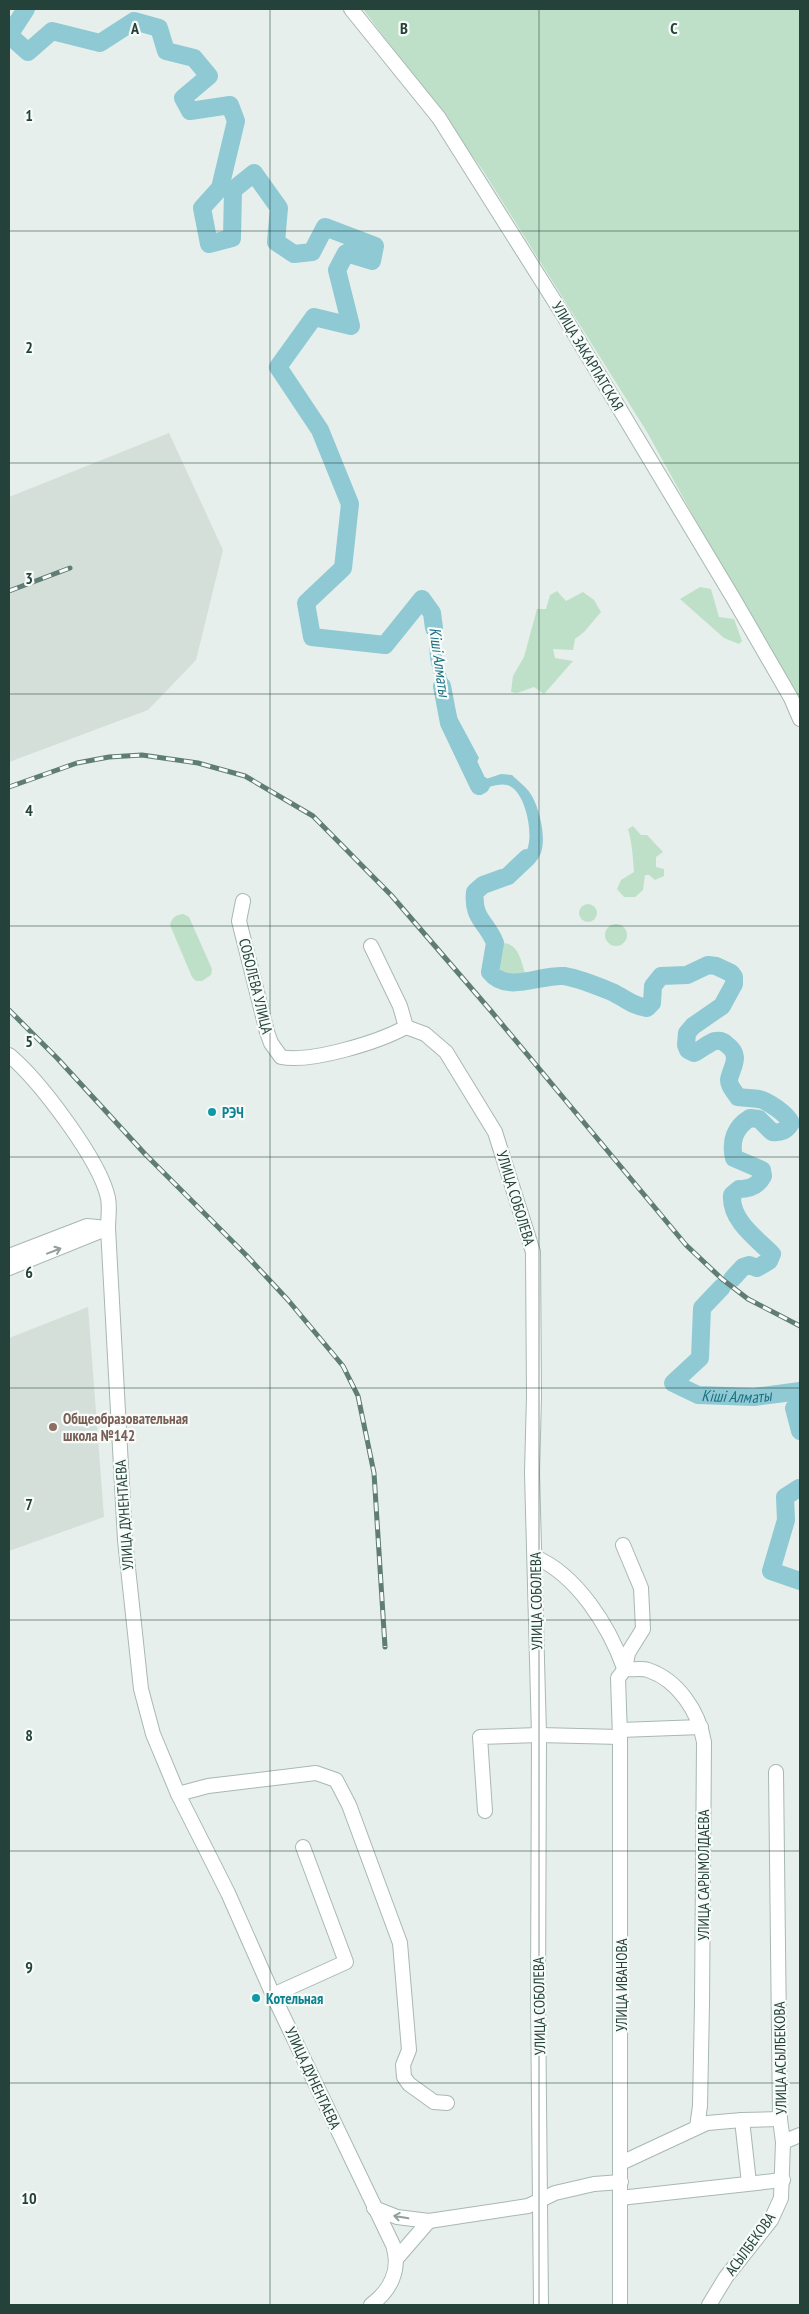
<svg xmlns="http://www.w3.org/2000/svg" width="809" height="2314" font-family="'PT Sans Narrow',sans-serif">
  <rect width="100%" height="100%" fill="#e6efeb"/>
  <g fill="#d4dfda">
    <polygon points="169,433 223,550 196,660 148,710 9,762 9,497"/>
    <polygon points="88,1307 104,1517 9,1551 9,1338"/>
  </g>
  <g fill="#bfe0c8">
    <polygon points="363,9 800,9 800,705 797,704 647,432 482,169"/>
    <polygon points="700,587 711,589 719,617 734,619 742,641 739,644 724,638 680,599"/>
    <polygon points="557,591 566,601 583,592 594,600 601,612 584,632 575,639 573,650 553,649 555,658 573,661 544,694 534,687 517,693 511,692 513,676 524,657 537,609 546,609 550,595"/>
    <path d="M633,826L641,835H647L663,852L656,857V867L664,869V876L655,880L649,875H645L643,890L635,897H624L617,889L621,880L634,872C633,858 632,842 628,829Z"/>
    <circle cx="588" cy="913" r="9"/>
    <path d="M183,914L189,917L212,969L211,975L202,981H196L192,977L170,925C172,918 175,915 183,914Z"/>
    <circle cx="616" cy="935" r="11"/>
    <path d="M503,943C519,944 521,961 525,973L520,978L510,979C494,968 494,960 503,943Z"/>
  </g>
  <path fill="#8ec9d4" d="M431,601L436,608L442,658L457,717L479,758L475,766L476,774L483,780L501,774L512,775C519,782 529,789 533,798C540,812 547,840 540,855C536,865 522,872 513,878L509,871C516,864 526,856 528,847C533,831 525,790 507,785C500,783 489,787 481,789C466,778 473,764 466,748C463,743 459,738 456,732C445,712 437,685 431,663C427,647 433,630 428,613L423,611Z"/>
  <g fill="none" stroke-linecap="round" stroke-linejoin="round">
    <g stroke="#8ec9d4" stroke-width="18">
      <polyline points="9,35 28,52 52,31 100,43 134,21 159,28 166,51 194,58 209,76 183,98 190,111 230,105 236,121 220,188 202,208 209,244 232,238 233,190 254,173 279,208 276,242 294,254 312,252 325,227 375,246 372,261 346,253 337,270 351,326 314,317 278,367 320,430 350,504 343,568 306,603 312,637 385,645 422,599 432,613 434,628"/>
      <polyline points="9,35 26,9"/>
      <polyline points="442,686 449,723 479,786 481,785"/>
      <path d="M527,858L508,876L483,885L475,892C472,919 487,922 495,943L490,972C507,994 541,974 564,976C576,978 600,987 612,992C625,998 632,1006 647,1008L652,1003L653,986L661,976L687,975L708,965L716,966L731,973L734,977V984L722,1006L693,1026L687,1033L686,1045L688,1050L694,1053C701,1050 708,1043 715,1041C720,1040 723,1041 726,1044C743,1056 731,1067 729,1080C729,1087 735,1092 738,1097C745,1098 752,1098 759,1099C768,1101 787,1114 791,1123C786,1131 781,1133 772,1132L759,1119L750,1118C735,1127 730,1141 734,1158L762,1170L763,1176C758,1186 750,1189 739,1189L732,1195C730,1220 756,1238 772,1254L769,1261L757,1268L749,1265L743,1267L732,1279"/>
      <path id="s1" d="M722,1287L702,1308L700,1358L673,1383L698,1395L754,1397L800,1391"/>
      <polyline points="800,1409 794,1408 800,1431"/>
      <polyline points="800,1489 799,1488 785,1497 786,1520 771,1571 800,1581"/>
    </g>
    <defs>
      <g id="minor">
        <polyline points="351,9 439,118 562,313 732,596 791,698 800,719"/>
        <path d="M243,901L239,921L267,1032L271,1043L281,1057C311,1063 379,1042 406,1027"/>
        <polyline points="371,946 400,1006 406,1027 425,1034 446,1052 495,1132 533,1252 534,1396 532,1473 539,1735 538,1999 541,2305"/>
        <path d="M9,1055C39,1080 100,1160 108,1198C110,1207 108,1219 108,1228L125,1540L141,1689L153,1734L178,1794L228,1893L273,1995L393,2245C401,2269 391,2290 371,2305"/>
        <polyline points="9,1256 87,1226 107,1228"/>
        <polyline points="9,1268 108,1228"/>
        <path d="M535,1557C577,1575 609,1626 624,1668"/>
        <path d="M625,1669C632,1670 642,1668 648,1670C678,1680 699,1712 704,1742L702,2004L700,2106L697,2127"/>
        <polyline points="620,1730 701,1727"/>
        <polyline points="178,1794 208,1786 316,1773 336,1780 349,1805 400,1943 409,2050 403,2065 404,2077 409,2084 434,2102 447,2103"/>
        <polyline points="485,1811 480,1737 539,1735 620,1737"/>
        <polyline points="273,1995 346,1962 303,1847"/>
        <polyline points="742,2120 749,2183"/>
        <polyline points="783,2142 800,2135"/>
        <polyline points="621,2163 707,2123 742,2120 780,2119"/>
        <polyline points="620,2198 783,2180"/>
        <polyline points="374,2208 397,2217 429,2221 528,2206 555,2193 594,2184 621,2182"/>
        <polyline points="397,2258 429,2221"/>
        <polyline points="620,2305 620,1737 618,1678 625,1669 628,1653 643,1629 641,1588 623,1545"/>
        <polyline points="709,2305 726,2277 771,2220 781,2198 783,2142 780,2119 776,1772"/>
      </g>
    </defs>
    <use href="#minor" stroke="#a8b8b2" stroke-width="16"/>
    <use href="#minor" stroke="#fff" stroke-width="14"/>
    <defs>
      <g id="rail">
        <polyline points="9,591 70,568"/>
        <polyline points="9,787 77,763 109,757 142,755 198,763 245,776 313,816 391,895 491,1011 686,1245 722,1279 748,1299 800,1326"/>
        <polyline points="9,1010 57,1058 145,1154 245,1254 288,1300 343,1366 358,1396 374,1473 385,1647"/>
      </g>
    </defs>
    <use href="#rail" stroke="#5f7d75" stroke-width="5"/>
    <use href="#rail" stroke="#f7fbf9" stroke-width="3" stroke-dasharray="9" stroke-linecap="butt"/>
  </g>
  <defs><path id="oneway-shaft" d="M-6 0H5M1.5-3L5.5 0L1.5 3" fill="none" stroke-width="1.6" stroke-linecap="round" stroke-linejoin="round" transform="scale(1.25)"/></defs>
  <g stroke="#92a09c">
    <use href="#oneway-shaft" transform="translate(54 1251) rotate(-21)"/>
    <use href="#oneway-shaft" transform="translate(401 2217) rotate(-170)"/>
  </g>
  <path fill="none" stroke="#24423a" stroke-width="1" stroke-opacity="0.55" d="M270,9V2305M539,9V2305M9,231H800M9,463H800M9,694H800M9,926H800M9,1157H800M9,1388H800M9,1620H800M9,1851H800M9,2083H800"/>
  <g fill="#0f9aa8" stroke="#f7fbf9" stroke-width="2">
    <circle cx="212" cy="1112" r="5"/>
    <circle cx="256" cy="1998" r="5"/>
  </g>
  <circle fill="#8d6e63" stroke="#f7fbf9" stroke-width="2" cx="53" cy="1427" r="5"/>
  <g text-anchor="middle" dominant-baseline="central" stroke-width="4.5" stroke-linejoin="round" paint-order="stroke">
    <g font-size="15" fill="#24423a" stroke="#f7fbf9">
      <text transform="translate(588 356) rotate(59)">УЛИЦА ЗАКАРПАТСКАЯ</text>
      <text transform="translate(256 986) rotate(76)">СОБОЛЕВА УЛИЦА</text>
      <text transform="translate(516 1198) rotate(73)">УЛИЦА СОБОЛЕВА</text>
      <text transform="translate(124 1515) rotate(-94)">УЛИЦА ДУНЕНТАЕВА</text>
      <text transform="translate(536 1601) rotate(-91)">УЛИЦА СОБОЛЕВА</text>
      <text transform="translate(703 1875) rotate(-90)">УЛИЦА САРЫМОЛДАЕВА</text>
      <text transform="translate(621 1985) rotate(-90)">УЛИЦА ИВАНОВА</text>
      <text transform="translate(539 2006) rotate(-91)">УЛИЦА СОБОЛЕВА</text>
      <text transform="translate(780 2058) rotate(-91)">УЛИЦА АСЫЛБЕКОВА</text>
      <text transform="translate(313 2078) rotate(65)">УЛИЦА ДУНЕНТАЕВА</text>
      <text transform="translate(750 2244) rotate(-54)">АСЫЛБЕКОВА</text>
    </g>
    <g font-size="15" font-weight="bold" fill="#0d838f" stroke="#f7fbf9" text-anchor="start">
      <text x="222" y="1112">РЭЧ</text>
      <text x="266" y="1998">Котельная</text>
    </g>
    <g font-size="15" font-weight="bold" fill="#785e54" stroke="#f7fbf9" text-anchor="start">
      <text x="63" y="1418">Общеобразовательная<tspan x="63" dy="17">школа №142</tspan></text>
    </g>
    <g font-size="16" font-style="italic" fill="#1c6f80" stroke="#f7fbf9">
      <text transform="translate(440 662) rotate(82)">Кіші Алматы</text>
      <text stroke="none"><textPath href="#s1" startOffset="182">Кіші Алматы</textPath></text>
    </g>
  </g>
  <g font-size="16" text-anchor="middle" font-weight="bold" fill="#24423a" stroke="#f7fbf9" stroke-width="4.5" stroke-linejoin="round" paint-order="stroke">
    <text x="135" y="34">A</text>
    <text x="404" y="34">B</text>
    <text x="674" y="34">C</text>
    <text x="29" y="121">1</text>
    <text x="29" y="353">2</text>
    <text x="29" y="584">3</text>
    <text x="29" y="816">4</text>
    <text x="29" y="1047">5</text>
    <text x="29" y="1278">6</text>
    <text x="29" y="1510">7</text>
    <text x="29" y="1741">8</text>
    <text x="29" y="1973">9</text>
    <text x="29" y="2204">10</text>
  </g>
  <rect width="809" height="2314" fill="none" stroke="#24423a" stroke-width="20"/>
</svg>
